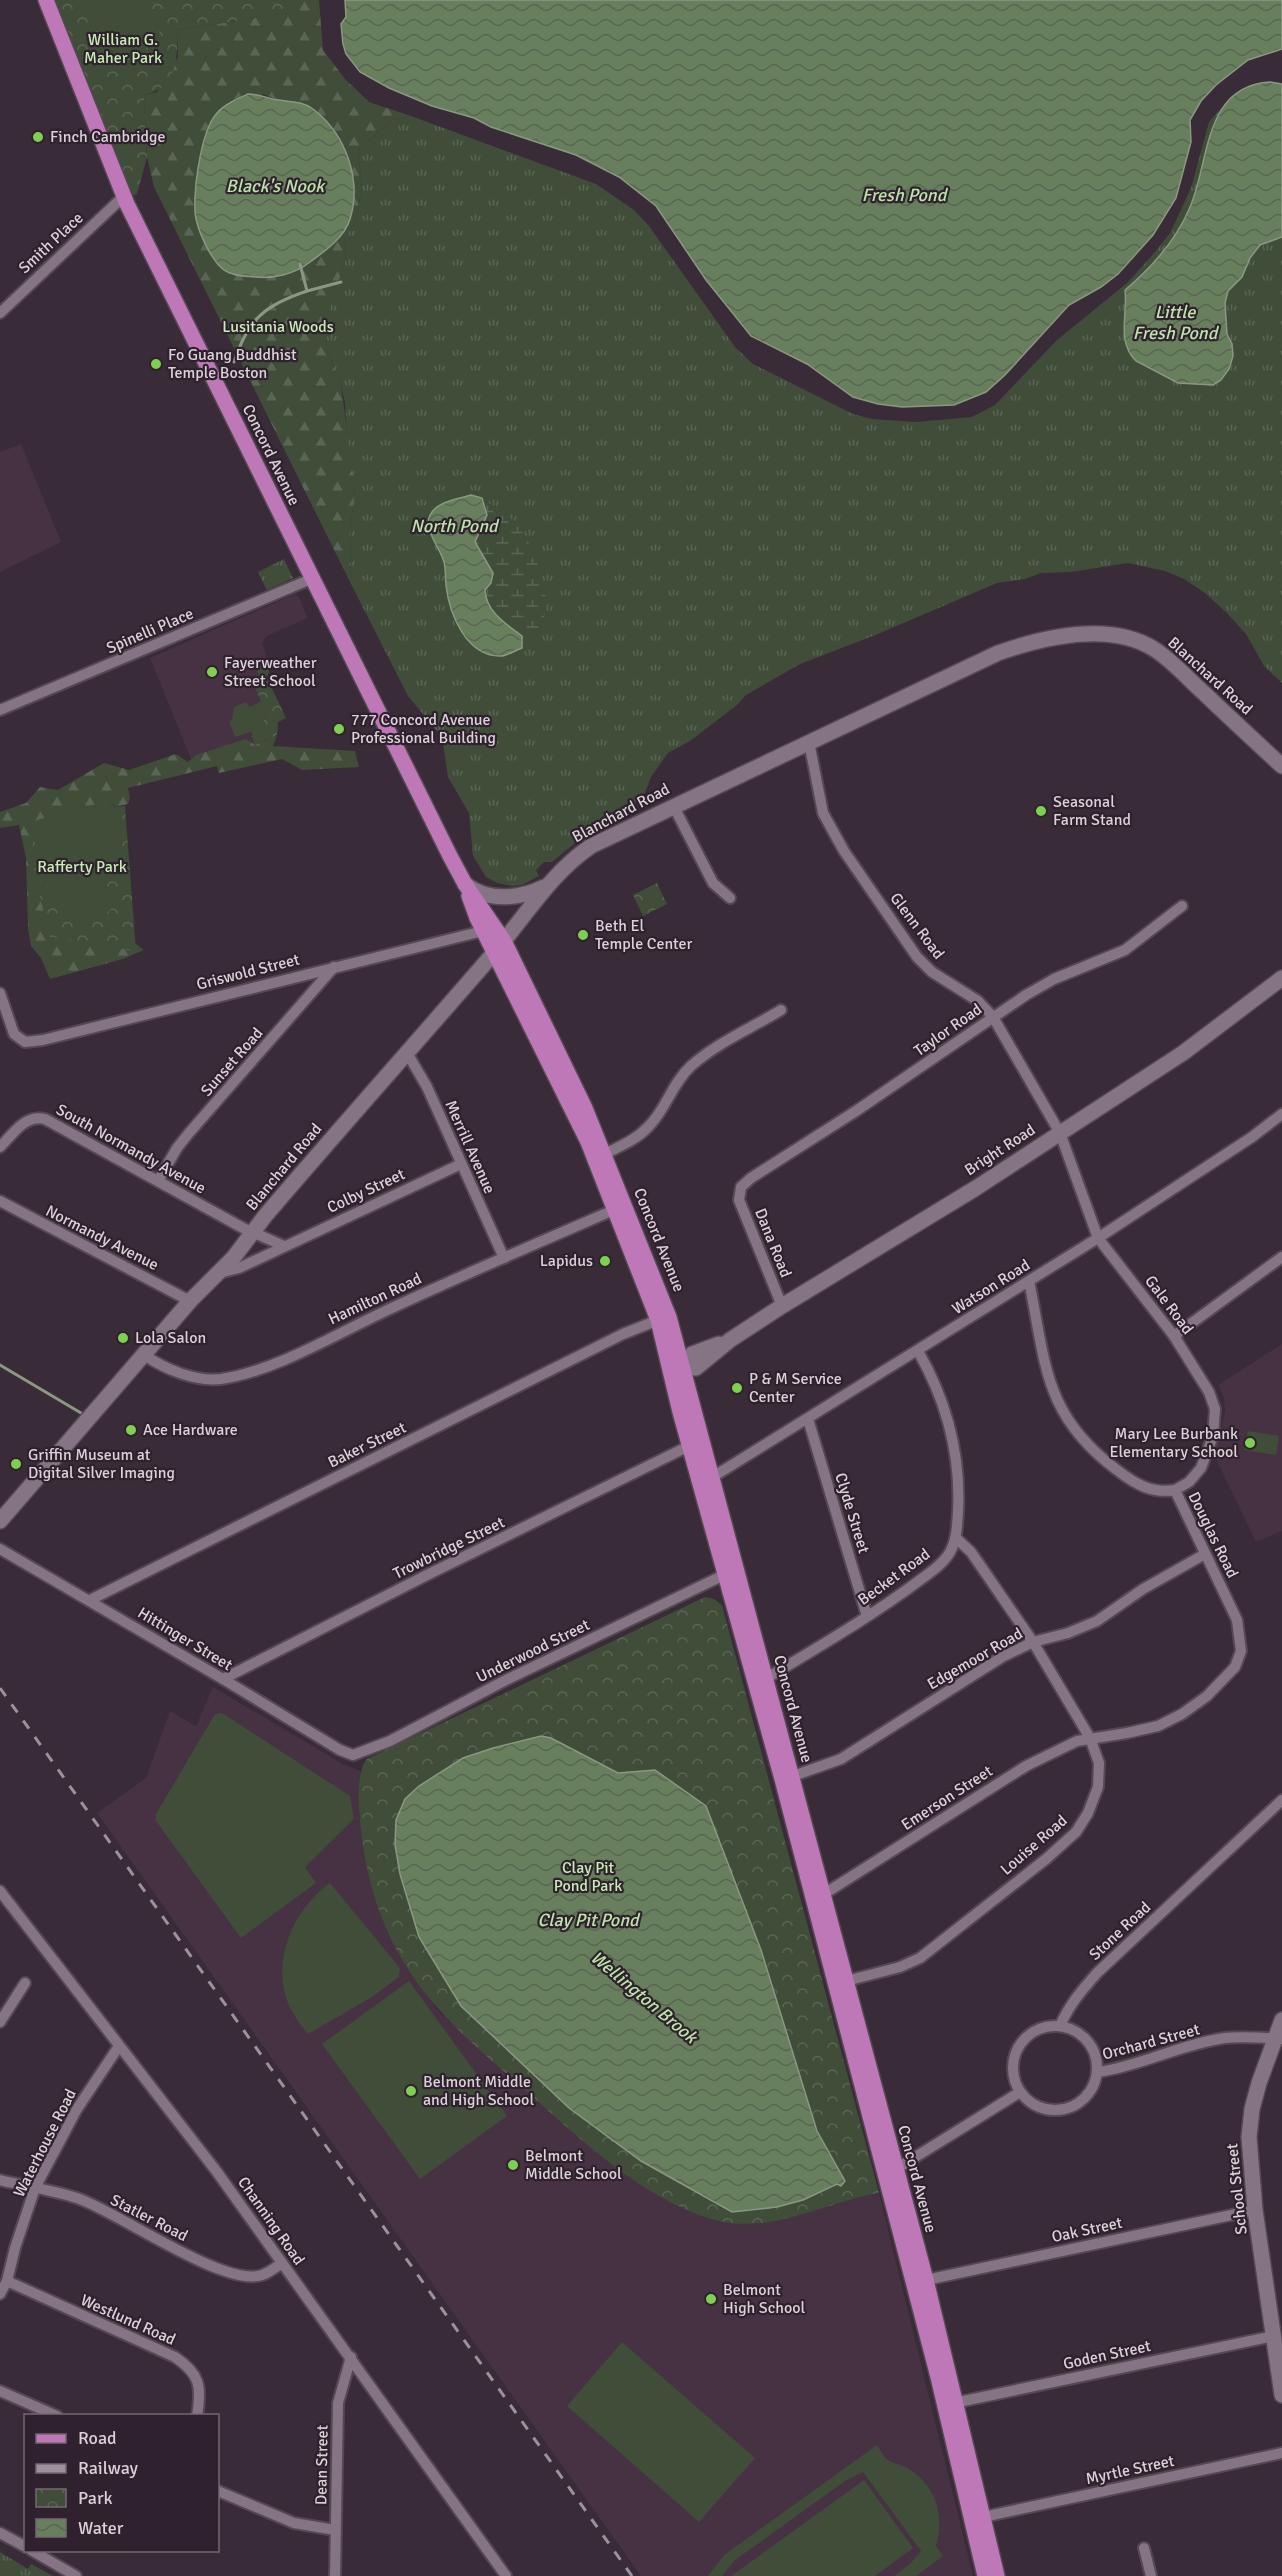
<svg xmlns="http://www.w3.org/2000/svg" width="1282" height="2576" font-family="Signika,sans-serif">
  <defs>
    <pattern id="grass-tufts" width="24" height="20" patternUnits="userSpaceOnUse" patternTransform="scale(1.5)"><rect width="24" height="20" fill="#3f4d39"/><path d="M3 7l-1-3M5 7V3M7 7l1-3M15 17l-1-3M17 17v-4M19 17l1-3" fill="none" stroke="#5a6655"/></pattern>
    <pattern id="forest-firs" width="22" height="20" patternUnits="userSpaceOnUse" patternTransform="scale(1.5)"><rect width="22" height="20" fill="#3f4d39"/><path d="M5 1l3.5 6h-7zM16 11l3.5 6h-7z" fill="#5a6655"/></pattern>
    <pattern id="wetland-marsh" width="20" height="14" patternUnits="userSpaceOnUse" patternTransform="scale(1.5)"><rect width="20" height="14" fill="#3f4d39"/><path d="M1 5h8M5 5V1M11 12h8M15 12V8" fill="none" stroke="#5a6655"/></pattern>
    <pattern id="park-crowns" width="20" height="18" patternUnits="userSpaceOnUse" patternTransform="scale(1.5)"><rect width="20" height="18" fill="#3f4d39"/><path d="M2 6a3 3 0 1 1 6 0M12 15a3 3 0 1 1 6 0" fill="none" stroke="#5a6655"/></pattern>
    <pattern id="water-waves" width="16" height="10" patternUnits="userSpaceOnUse" patternTransform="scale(1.5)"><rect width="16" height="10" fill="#687f5d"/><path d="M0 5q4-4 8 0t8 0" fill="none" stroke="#596552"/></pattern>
  </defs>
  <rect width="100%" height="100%" fill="#392b37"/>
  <g fill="#463243">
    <polygon points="21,444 61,542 0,572 0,452"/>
    <polygon points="295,594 299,597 308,618 267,636 262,643 270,667 267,678 286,718 278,722 277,735 244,751 191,759 150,658"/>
    <polygon points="1282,1344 1282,1531 1256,1542 1215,1457 1225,1411 1224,1398 1218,1385"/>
    <polygon points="213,1687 341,1763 360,1771 359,1816 406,1966 439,2012 610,2163 665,2198 715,2219 736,2223 879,2193 973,2576 641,2576 97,1813 146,1778 170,1711 196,1726"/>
  </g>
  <g fill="url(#grass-tufts)">
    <polygon points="1270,82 1282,84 1282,683 1264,666 1246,634 1227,613 1205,593 1184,579 1165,571 1128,563 1071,572 1041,573 1025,579 997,583 873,636 800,664 746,695 737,705 690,741 668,753 651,777 645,793 634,804 603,826 586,834 552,862 544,862 536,870 539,876 522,885 512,886 497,883 486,877 473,856 469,813 448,777 442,737 408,696 351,584 350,530 355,491 348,453 345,403 341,385 326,348 330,304 345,261 346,236 355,223 362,188 358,151 391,120 411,116 596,184 634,210 649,226 735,347 753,364 853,414 872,419 916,422 972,417 995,405 1056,341 1128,282 1156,251 1170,233 1191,188 1209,122 1233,95 1250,85"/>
    <polygon points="284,559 293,578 267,590 258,572"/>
    <polygon points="0,2552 28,2569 31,2564 53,2576 0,2576"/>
  </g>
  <g fill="url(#forest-firs)" fill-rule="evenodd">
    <path d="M288,0H319L323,50L345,79L369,102L411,116L391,120L358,151L362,188L355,223L346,236L345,261L331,305L326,348L341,385L355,491L350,530L351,584L154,187L147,157L144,95L157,92L178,57L177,30L287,13ZM263,94L277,100L312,108L326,121L346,151L348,227C314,262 292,282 240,275L200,155L207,129L217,113Z"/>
    <polygon points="277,735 273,746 355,751 359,767 302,770 282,759 219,773 217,766 128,788 130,798 128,804 115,807 110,801 124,935 144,950 123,959 50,979 41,958 31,946 28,929 26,858 19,825 0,828 0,812 26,803 40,787 58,790 104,763 129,770 176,754 188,762 196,755 246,739 255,745"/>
  </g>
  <path fill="url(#wetland-marsh)" d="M482,498L517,523L535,554L547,602L541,634L522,648L521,636C506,624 486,612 485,590L491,583L489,564L482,557L475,542L487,515Z"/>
  <g fill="url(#park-crowns)">
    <path d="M46,0H288V13L177,30C178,58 177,88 144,95L147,157L137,194L125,199Z"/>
    <polygon points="269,659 270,667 267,678 286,718 278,722 277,735 254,745 251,729 262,724 266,714 252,679 259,675 254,665"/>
    <polygon points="125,806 136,951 50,937 34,873 32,822 51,815"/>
    <polygon points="657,883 667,904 643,916 633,895"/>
    <path d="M705,1597L714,1599L722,1605L879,2193C824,2202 773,2235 715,2220C641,2199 582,2140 525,2090C482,2052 437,2016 406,1966C380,1924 366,1878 361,1829C359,1813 355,1771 367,1759Z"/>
  </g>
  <g fill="#3f4d39">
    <polygon points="86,0 147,0 163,42 109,62"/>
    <polygon points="261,701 266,714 262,724 251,729 251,732 235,737 229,721 232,720 234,707 246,702 250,707"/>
    <path d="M110,801C123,816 120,850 122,869L114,868L98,882L118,902L100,920L95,915L82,927L71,914L84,902L81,898L60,917L35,853C35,846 34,836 39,830C50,816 93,804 110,801Z"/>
    <polygon points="1248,1431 1279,1436 1276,1455 1244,1450"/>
    <polygon points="222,1713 350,1796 354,1819 305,1867 316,1883 241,1938 156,1821 156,1814 215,1714"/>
    <path d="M330,1883L400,1968L399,1977L372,1997L308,2034C302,2027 296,2019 292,2011C268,1966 292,1910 330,1883Z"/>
    <polygon points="409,1981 507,2116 420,2179 322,2044"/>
    <polygon points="622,2342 755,2458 699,2522 567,2406"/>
    <path d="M877,2445C880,2449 883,2457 888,2460C893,2464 903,2465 909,2469C936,2485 945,2517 936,2546L943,2556L916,2576H894L910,2564L921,2551L863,2472L845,2481L734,2561L722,2576H708L724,2555Z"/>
    <polygon points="864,2480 913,2548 875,2576 731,2576"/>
  </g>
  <g fill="url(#water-waves)" stroke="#8a9882" stroke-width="1.5">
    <polygon points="345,0 1282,0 1282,49 1248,60 1216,85 1201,101 1190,120 1191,142 1176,198 1153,235 1118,274 1101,287 1069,305 1005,375 986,392 954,405 902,407 878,404 853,397 807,364 751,336 706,280 656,206 619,177 576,155 491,127 474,118 432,106 389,88 360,72 346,54 343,44 341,24 346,17"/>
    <path d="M1270,82L1282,84V237L1260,245L1250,258L1242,277L1228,291L1225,303L1227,334L1232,344L1233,356L1229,369L1221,380L1213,385L1178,383L1136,361C1116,341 1128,315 1125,290C1151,268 1177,239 1190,207C1210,161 1203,86 1270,82Z"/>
    <path d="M248,94C262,94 267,99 279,100C290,102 303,101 313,109C346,134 362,180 350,219C345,237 325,251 310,262C295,274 274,279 255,277C245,276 232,276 224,270C212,261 201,237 197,223C190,201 201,130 217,113C225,104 237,99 248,94Z"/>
    <path d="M471,495L482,498L487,515L475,542L493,573L491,583L485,590C486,612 506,624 522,636V648C516,650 507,656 501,656C466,657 449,613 446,585C445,577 446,570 444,562C440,547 423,530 430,515C437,501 459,499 471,495Z"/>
    <polygon points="541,1736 551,1738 618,1773 655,1770 706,1806 761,1950 817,2131 845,2181 841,2186 837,2184 803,2200 777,2207 732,2212 641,2161 569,2108 461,2006 419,1937 400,1874 395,1845 396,1820 405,1799 419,1786 463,1758 493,1748"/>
  </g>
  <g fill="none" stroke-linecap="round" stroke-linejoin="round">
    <g stroke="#8a9882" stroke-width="3">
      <polyline points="307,291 341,282"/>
      <path d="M234,362C248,319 265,305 307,291L300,264"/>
      <polyline points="0,1365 81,1413"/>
    </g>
    <defs>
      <g id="street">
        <polyline points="0,313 124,196"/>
        <polyline points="0,710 311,579"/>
        <polyline points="809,742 823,813 844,851 917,957 932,972 978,1001 993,1017 1060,1133 1098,1238 1174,1336 1209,1392 1215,1409 1213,1436 1201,1468 1189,1482 1175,1490"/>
        <polyline points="673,805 713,883 730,898"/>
        <polyline points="0,993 14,1034 25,1042 43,1040 483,931"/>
        <polyline points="406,1051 427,1087 504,1258"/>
        <path d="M0,1147C13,1134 25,1114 45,1119L243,1228L284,1246"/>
        <path d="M605,1154C620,1146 636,1140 648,1127C666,1110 672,1083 691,1066C718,1042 750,1029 781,1010"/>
        <polyline points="158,1181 177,1148 189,1133 334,967"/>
        <polyline points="0,1201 190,1301"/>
        <polyline points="219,1273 239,1268 461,1164"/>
        <polyline points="782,1306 739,1200 741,1187 751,1178 856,1111 1026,995 1054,979 1125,950 1182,906"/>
        <polyline points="1174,1336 1282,1257"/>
        <path d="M144,1355C165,1369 195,1382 221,1379C277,1371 341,1331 394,1307C467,1273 542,1241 616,1209"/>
        <polyline points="808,1419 867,1616"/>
        <polyline points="711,1478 1098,1238 1252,1137 1282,1114"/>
        <polyline points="0,1549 223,1679 340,1750 353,1755 390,1741 508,1679 726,1574"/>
        <polyline points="90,1600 623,1334 658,1320"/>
        <path d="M767,1678C818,1647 872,1616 920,1580C931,1572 944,1563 950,1552C957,1540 957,1526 958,1512C961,1455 946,1400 918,1351"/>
        <polyline points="223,1679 429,1574 689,1446"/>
        <polyline points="793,1776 841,1759 1002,1657 1033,1642 1068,1633 1097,1621 1143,1589 1205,1554"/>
        <polyline points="0,1891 217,2172 506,2576"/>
        <path d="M824,1894L1026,1766L1077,1741L1127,1733L1158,1726L1182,1714L1207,1696L1235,1667L1241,1651L1237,1620L1175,1490C1152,1494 1135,1484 1117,1470C1043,1415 1046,1363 1029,1281"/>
        <polyline points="846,1981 900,1967 920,1958 1046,1859 1076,1832 1088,1813 1098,1787 1099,1763 1090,1738 1033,1642 971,1552 956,1538"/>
        <polyline points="0,2022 25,1983"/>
        <circle cx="1055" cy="2068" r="42"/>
        <path d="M1060,2026C1069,2005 1082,1990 1097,1973L1282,1800"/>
        <path d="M1098,2072C1141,2066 1181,2044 1225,2038C1243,2036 1263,2038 1282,2039"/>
        <polyline points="896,2169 1020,2092"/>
        <path d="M0,2180C25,2186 52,2190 77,2198C117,2211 224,2288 262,2275C269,2273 276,2267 282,2263"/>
        <polyline points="926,2280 1255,2210"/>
        <path d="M7,2281L175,2357C200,2374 202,2386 197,2416"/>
        <polyline points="0,2294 7,2281 15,2248 35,2188 77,2109 119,2046"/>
        <polyline points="0,2391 57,2416"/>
        <polyline points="949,2404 1274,2336"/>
        <polyline points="218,2491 294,2523 335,2530"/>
        <polyline points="983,2517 1282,2453"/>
        <polyline points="0,2533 26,2547"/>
        <polyline points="1144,2548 1151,2576"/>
        <polyline points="31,2550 76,2576"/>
        <polyline points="335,2576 338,2403 351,2357"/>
      </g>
      <g id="secondary">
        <path d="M465,884C487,902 520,899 544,887"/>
        <polyline points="682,1367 696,1368 730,1340 782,1306 976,1188 1183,1053 1282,978"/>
        <polyline points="682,1367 692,1354 719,1344"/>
        <path d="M0,1521L190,1301L234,1257L265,1216C340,1128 417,1042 493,954C525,917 550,874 591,846L998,653C1044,637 1109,621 1154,649C1173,661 1188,679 1205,694C1230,718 1256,742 1282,766"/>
        <polyline points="1282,2020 1259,2083 1252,2109 1249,2137 1255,2210 1282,2395"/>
      </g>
      <g id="primary">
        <polyline points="46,0 127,204 450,856 465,884 504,941 585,1108 669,1317 926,2280 997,2576"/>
        <polyline points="469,896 477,918 588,1142 658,1320 680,1412 782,1779 938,2377 985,2576"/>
      </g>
    </defs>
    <use href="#street" stroke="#544852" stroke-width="14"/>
    <use href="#secondary" stroke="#544852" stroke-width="18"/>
    <use href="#primary" stroke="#544852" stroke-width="18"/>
    <use href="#street" stroke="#857483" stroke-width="10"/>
    <use href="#secondary" stroke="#857483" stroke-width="15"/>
    <use href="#primary" stroke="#be78b7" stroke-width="15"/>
    <polyline stroke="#9d929b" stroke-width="3" stroke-dasharray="10 10" stroke-linecap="butt" points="0,1688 632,2576"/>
  </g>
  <g fill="#7fd052" stroke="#2f212d" stroke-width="2">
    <circle cx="38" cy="137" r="6"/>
    <circle cx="156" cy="364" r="6"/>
    <circle cx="212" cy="672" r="6"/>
    <circle cx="339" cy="729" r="6"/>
    <circle cx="1041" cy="811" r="6"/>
    <circle cx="583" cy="935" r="6"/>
    <circle cx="605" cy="1261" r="6"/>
    <circle cx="123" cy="1338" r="6"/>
    <circle cx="737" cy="1388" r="6"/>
    <circle cx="131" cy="1430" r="6"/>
    <circle cx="1250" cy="1443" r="6"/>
    <circle cx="16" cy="1464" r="6"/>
    <circle cx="411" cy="2091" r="6"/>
    <circle cx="513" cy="2165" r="6"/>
    <circle cx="711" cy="2299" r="6"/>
  </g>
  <g text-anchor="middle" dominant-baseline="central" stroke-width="4.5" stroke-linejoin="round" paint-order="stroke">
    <g font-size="16" fill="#c6edb3" stroke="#2f212d">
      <text x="123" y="40">William G.<tspan x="123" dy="18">Maher Park</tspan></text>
      <text x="278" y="327">Lusitania Woods</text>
      <text x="82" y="867">Rafferty Park</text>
      <text x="588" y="1868">Clay Pit<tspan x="588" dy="18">Pond Park</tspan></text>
    </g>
    <g font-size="16" fill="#dbd2d9" stroke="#2f212d" text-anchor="start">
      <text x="50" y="137">Finch Cambridge</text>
      <text x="168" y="355">Fo Guang Buddhist<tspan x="168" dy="18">Temple Boston</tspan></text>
      <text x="224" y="663">Fayerweather<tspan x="224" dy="18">Street School</tspan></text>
      <text x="351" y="720">777 Concord Avenue<tspan x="351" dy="18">Professional Building</tspan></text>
      <text x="1053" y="802">Seasonal<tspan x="1053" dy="18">Farm Stand</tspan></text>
      <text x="595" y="926">Beth El<tspan x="595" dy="18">Temple Center</tspan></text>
      <text x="593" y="1261" text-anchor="end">Lapidus</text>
      <text x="135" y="1338">Lola Salon</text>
      <text x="749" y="1379">P &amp; M Service<tspan x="749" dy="18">Center</tspan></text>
      <text x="143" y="1430">Ace Hardware</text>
      <text x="1238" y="1434" text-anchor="end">Mary Lee Burbank<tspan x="1238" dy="18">Elementary School</tspan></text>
      <text x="28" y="1455">Griffin Museum at<tspan x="28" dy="18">Digital Silver Imaging</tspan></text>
      <text x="423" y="2082">Belmont Middle<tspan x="423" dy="18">and High School</tspan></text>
      <text x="525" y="2156">Belmont<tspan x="525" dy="18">Middle School</tspan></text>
      <text x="723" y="2290">Belmont<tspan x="723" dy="18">High School</tspan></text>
    </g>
    <g font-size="16" fill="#dbd2d9" stroke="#2f212d">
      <text transform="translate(51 243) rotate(-43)">Smith Place</text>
      <text transform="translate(271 455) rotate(64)">Concord Avenue</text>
      <text transform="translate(150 631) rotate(-23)">Spinelli Place</text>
      <text transform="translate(1210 676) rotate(42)">Blanchard Road</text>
      <text transform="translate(621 813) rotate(-28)">Blanchard Road</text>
      <text transform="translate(917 926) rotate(53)">Glenn Road</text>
      <text transform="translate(248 972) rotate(-14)">Griswold Street</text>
      <text transform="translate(948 1030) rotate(-35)">Taylor Road</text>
      <text transform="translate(232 1062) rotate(-49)">Sunset Road</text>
      <text transform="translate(470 1147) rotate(66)">Merrill Avenue</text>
      <text transform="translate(131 1149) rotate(29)">South Normandy Avenue</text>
      <text transform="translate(1000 1150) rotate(-33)">Bright Road</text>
      <text transform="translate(284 1167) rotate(-50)">Blanchard Road</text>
      <text transform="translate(366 1191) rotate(-25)">Colby Street</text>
      <text transform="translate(102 1238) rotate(27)">Normandy Avenue</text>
      <text transform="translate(659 1240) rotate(68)">Concord Avenue</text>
      <text transform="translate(773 1243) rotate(68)">Dana Road</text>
      <text transform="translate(991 1287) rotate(-32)">Watson Road</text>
      <text transform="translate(375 1299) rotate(-25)">Hamilton Road</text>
      <text transform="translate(1169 1305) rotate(53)">Gale Road</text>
      <text transform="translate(367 1445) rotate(-26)">Baker Street</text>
      <text transform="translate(852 1513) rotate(73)">Clyde Street</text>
      <text transform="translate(1213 1535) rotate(64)">Douglas Road</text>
      <text transform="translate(449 1548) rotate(-26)">Trowbridge Street</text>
      <text transform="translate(894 1577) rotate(-36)">Becket Road</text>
      <text transform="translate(185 1639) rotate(31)">Hittinger Street</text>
      <text transform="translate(533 1651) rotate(-26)">Underwood Street</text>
      <text transform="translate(975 1659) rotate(-30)">Edgemoor Road</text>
      <text transform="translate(793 1709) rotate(75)">Concord Avenue</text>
      <text transform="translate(947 1798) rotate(-33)">Emerson Street</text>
      <text transform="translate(1034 1845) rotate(-41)">Louise Road</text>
      <text transform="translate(1120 1931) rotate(-43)">Stone Road</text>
      <text transform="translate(1151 2042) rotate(-15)">Orchard Street</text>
      <text transform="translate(45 2143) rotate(-63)">Waterhouse Road</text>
      <text transform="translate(917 2179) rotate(75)">Concord Avenue</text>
      <text transform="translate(1237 2189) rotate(-96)">School Street</text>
      <text transform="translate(149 2218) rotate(27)">Statler Road</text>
      <text transform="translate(271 2221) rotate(55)">Channing Road</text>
      <text transform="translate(1087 2230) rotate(-12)">Oak Street</text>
      <text transform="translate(128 2320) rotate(24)">Westlund Road</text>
      <text transform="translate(1107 2355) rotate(-12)">Goden Street</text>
      <text transform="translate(322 2465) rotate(-89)">Dean Street</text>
      <text transform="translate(1130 2470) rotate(-12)">Myrtle Street</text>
    </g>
    <g font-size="18" font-style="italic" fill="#bce3a9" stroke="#2f212d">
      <text x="275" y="186">Black's Nook</text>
      <text x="904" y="195">Fresh Pond</text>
      <text x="1175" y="312">Little<tspan x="1175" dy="21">Fresh Pond</tspan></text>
      <text x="454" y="526">North Pond</text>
      <text x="588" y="1920">Clay Pit Pond</text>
      <text transform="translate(644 1997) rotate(40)">Wellington Brook</text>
    </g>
  </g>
  <rect x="24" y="2414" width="195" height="138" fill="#2f212d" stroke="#746872" stroke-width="1.5"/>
  <rect x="36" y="2434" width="30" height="9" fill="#be78b7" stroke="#746872" stroke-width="1.5"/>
  <text x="78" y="2444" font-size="18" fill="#dbd2d9">Road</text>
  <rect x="36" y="2464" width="30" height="9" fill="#9d929b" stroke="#746872" stroke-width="1.5"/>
  <text x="78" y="2474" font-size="18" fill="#dbd2d9">Railway</text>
  <rect x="36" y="2489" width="30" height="18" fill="url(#park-crowns)" stroke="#746872" stroke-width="1.5"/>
  <text x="78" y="2504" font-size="18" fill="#dbd2d9">Park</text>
  <rect x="36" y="2519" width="30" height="18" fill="url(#water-waves)" stroke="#746872" stroke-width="1.5"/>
  <text x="78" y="2534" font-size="18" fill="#dbd2d9">Water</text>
</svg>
